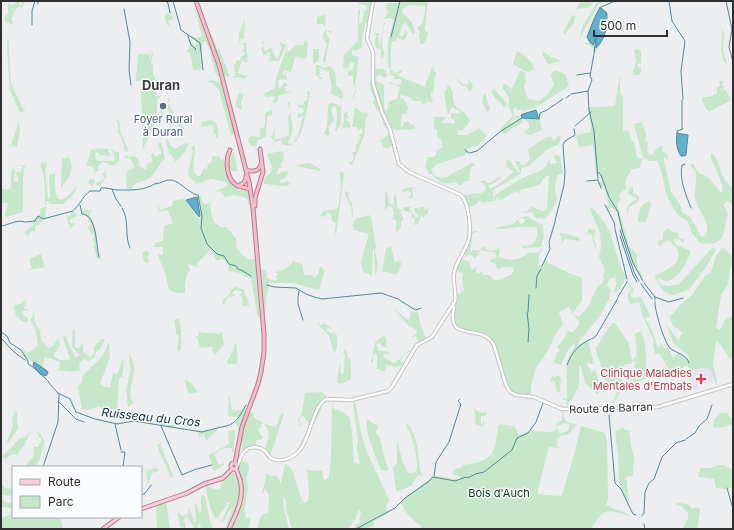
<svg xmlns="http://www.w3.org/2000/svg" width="734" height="530" font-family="Inter,sans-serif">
  <rect width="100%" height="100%" fill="#edeef0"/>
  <polygon fill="#e9e0f5" points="703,367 708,369 711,371 713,376 712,382 708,382 703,384 702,384 696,389 691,390 689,373"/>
  <g fill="#c6e7c9">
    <polygon points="17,1 20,1 19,5 21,6 23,1 25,1 22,7 18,7 14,12 12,18 13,25 5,21 4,17 8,14 8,4 14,5"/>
    <path d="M166,1H168L172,16L174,18L168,21L170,27C166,25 164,18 166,13H167L171,16Z"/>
    <path d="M358,1H372L368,23H365L364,32L362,37V47C360,48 357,51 355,51L354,49L352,51V55L358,57C358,63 357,79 355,84L356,86C357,90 355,96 352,99L356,88L353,84V75L348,76V71L353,70L354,64L353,62L350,63L348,68H343L344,58L343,56L358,40V10L360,9L359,21L360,24L362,23L364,11L367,10V6L359,4Z"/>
    <path d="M398,1H428L425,27V30L428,33L427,39H426L424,43L421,45L419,36L420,32L417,28C424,25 425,14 425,6L410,5L402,9L403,14C409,17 414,25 415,32L413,34L406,23L403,24L399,35L402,37L406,30L408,33L404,41L397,37V40L392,42C390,52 391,61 391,70L396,74L402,69V72L398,74V76L423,86H425L432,68H434V71L436,72L434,80V91L431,92V98L433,100L432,103L426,100L427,103L422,104L421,101H413L409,97L402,95L400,96L401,99L403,98L408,107L407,113L402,114L401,126L403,127L404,122L409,121L410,125L414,124L415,129L396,130L390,127L383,112L374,85V55L375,69H384L387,76L384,78L381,75H378L376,78L377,81L384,85V106L385,110L387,111L389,101L397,99L398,94L400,87L395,84H391L389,82L400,85L402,81L400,79H394L395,76L390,75V69L388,67V41L394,20L389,18L385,19L384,17H386L388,11H386L387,3H397Z"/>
    <polygon points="581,1 595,1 590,7 576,10"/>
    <path d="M597,1H604L599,4L581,36V41C577,27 593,13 597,1Z"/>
    <polygon points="195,9 196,11 211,48 219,76 217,76 216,73 213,72 215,71 210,51 205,40 202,45 202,53 200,54 202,69 193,70 191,56 190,57 190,53 187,51 190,47 188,39 194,46 197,44 196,41 188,35 198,38 202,36"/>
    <polygon points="326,15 325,26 322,24 317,24 317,17"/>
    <polygon points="572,15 575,16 574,23 564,35 564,31"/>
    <polygon points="245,19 244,39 241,38 240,42 239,41 239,34"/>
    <polygon points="384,22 385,23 382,36 382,47 385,56 381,59 381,49 376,48 374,42 377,35 374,34 374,33 379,33 378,39 380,47"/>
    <polygon points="719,23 724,33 723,49 727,64 724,62 721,50 722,31"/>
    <path d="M325,30L333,32L331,33L327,31L326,34C332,39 328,45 327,52C326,56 325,61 325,65L323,60L327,45L323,38Z"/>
    <polygon points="211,34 215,42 217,49 219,49 230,77 225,76 212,42"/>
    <polygon points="8,35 11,83 22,107 23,109 25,107 24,111 20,113 10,90 7,47"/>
    <polygon points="596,38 596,48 601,43 594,55 593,48 589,45 585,44 585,42 588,43 589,41 593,45"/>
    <path d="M307,40L306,46L308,42L307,58L305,59L296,57C293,61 293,66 291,72L286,70L282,72L283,75L286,74L287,80L281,79L278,81L279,88L282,87L284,82L288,85L284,87L286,92H289L290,90L291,92C287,94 282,94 278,96L277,102L273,103L275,98L274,96L266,97L264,94L275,88L276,78L287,48V52H289L295,45L303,46L305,41Z"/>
    <polygon points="262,41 264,41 263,47 265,51 271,48 275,57 278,58 282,46 279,43 282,42 282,44 286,44 284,51 279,61 269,61 270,54 269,52 265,55 263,55 263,53 261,49 263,44"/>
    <polygon points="243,43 246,43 248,62 246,63 242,61 238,72 239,74 248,76 244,79 243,78 231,77 235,76 234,65 236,64 236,61 241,60 240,57 243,56 245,54 244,51 236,54 244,50"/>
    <polygon points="313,49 319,49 319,61 313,64"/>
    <polygon points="638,49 641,51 641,65 639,63 637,65 639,68 641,67 641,72 639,75 634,75 633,74 636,61 634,50"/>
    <polygon points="152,51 153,54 151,64 153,64 153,73 156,81 136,81 138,54 150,54 150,61"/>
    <path d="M517,51H518C524,54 533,63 535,69L527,72L513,64Z"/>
    <polygon points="542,51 551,57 561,61 548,64 544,58"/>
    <path d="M316,65H320L324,68L330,66C339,75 334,77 337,87H339L344,94L342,99L330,93L332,88L329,72L319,67L320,73L319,76L323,79H320L316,75Z"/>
    <polygon points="521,70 526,73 525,80 526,80 524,87 528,99 539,101 549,93 554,85 550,74 556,70 565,74 569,86 535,108 522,111 520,109 518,111 516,107 513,109 515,119 511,121 511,123 517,120 515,116 517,115 520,117 523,122 504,134 500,131 501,128 513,116 508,106 509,97 503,89 503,84 506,84 510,88 512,88"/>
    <path d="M620,74V93L623,97V131L629,130L630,138L634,143L637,157L643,159L639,168L632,169C628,176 623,181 627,188L619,194L621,200L617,203L629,246L637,255V269L643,275V277H642C632,272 620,224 617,212L612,208L607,209L606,206L609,205L604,187L600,188L598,180L600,182L602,181V179H600L601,178L599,174L597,175L596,174L593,145L579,147L576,135L590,132L591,127L588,108L590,107L615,106Z"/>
    <polygon points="455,77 464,85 469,84 469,82 467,79 469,80 473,85 471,91 469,91 466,86 462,86"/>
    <polygon points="210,80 215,81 215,83 220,81 221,82 235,136 233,133 232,135 231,135 219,90 213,83 208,82"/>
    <path d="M371,81L374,92L389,128L394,152H393L392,146L389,148H384L380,141V140L385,138L389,133L386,127H384L380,111L377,110L373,102L375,99C373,93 367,88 371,81Z"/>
    <polygon points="719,81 723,81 722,84 724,87 723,90 726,90 731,100 709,112 705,107 702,99 703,97 709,97 717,93 717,87 720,85"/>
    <polygon points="144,85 154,86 156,87 156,96 160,96 160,98 158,98 157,104 157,115 159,116 161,115 161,101 163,116 158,126 155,121 153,121 152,124 155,129 151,130 151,133 142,150 143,144 141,88"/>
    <path d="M449,85L453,92V100L456,107L465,113L470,121L462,131L457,130L458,135H467L479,128L487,136L476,147L473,146L467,149L468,152L465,155L437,164L431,170L435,176L442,178L448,177C452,172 465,169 472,162L475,166H472C469,171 471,176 468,181H464L461,186L455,182C448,185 440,183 435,178C430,173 436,175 429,174L425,166L428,157H433L436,155V151L443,147L442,141L437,137V129H434V117H447L444,119L442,123H451L453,125L455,122L454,119L451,118V113L459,114L461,112L452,107L449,114L447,112L444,91L447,90V86Z"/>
    <polygon points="495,90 507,103 506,107 503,107 501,102 496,100 491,91"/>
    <path d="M309,91L310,93C307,106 304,136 294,143V141L297,138L303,116L298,118L297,116L298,114L303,113L304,111L303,108L298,107L299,105H303L304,102L308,99L307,92Z"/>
    <polygon points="239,93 240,93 244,94 241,101 242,110 236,107 236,101"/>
    <polygon points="485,93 490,110 487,112 482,102 484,94"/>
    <path d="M168,97L170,101H168C169,108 176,111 175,119L184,128V131L172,120L175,117L173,113L169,114L167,100Z"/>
    <path d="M288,102H290C288,118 298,126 288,142V144L291,143L292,145L287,146L282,144V140L276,142L270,137L273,134L275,126V139L284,138L289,135L288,116L290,114Z"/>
    <path d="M331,103L336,104L340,107L342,106L341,113V124L335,132C336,123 339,113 335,106H333L331,111L334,120C328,129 328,122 330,134L328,136L324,134L327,126L328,105Z"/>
    <polygon points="355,107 361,112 367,113 368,116 366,118 364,136 352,165 348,163 352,162 354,156 352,153 356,151 356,145 361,137 359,136 360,134 362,134 363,130 361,128 358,131 357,127 352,127"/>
    <polygon points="272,109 272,116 270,114 267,117 266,132 267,137 262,138 257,141 257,145 255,147 250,145 248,142 249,137 252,136 260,137 260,128 264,128 265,124 265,113"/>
    <polygon points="348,112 347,115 350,121 348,118 345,119 350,123 350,128 344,127 341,130 344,122 344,113"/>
    <path d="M117,119L119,121L121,133L129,152L125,151C123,147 123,143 122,139C121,136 118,134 117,131L119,130L118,126V123L116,120Z"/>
    <polygon points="524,119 533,119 540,121 542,130 531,135 523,133 529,128 529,123 525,120"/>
    <polygon points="211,120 216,123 218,131 218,138 216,137 216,134 214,134 213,125 201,127 202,122"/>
    <polygon points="19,121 20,131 17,147 11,146"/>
    <path d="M641,122L646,133L645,141L648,142L647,151L651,155H653L656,149L663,145L662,151L667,154L668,160L664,157V161L671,192L681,206L682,212L690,217L702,237L705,236C713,225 699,212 696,202C693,192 697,183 696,173L690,165L693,164L699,173L708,177L721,193L723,190C722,182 718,176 716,169C713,161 711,164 711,154H713C722,165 720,181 733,188V206L728,201L723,204L728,214C722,232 727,247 700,243L692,233L688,222L678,215L669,201L666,193L661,170L657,161H650L643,157L634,124Z"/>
    <path d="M561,136L560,142L557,145L548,149L529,166L521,168V173L519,175L493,190V197C502,191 511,184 521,179C530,174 546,172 549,160H550V164L557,163L554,157V155L560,156L563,173L557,175L555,189L557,200L551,212L545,219L536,218L532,212L522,213L531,209L532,206L536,209L543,211L547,209L549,175L546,176L539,185L520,190L519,193L516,191L502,199L500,200L497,197L495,199L498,200L482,203L480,200L474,206L469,207L464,195L478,193L479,194L485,191L486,187L484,183L480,182L484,180L487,183H490L501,176V178C497,182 491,183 488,187L490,189L501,183L513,172V171L507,167L506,159L509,160L519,173L520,172L515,161H519L522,165L526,164L530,159L528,149L547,137H552L553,141L557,137Z"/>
    <path d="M166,140H168L170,145L175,149L183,144L188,143C188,150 180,158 174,163L175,160L169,153Z"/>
    <path d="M161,142L165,159C158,165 155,175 148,179C141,183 134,180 132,189H137L135,191L126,188L127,187L126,172L135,167L131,159L124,157L125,155L130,157L131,156H135L138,159L140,167H142L143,169H146L147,164L153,162L151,157L152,153L157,157L158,155L161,154V150L158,148V144Z"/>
    <path d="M191,145L192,147L194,145L195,146L193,171L197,176H200L204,168L207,169L208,164L211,163L213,156L219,157L222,161L224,158C223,168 227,184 237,188V190L248,191L251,205H249L247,199L246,198L234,195L225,197L220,191L214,192L227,186V184L226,182L211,179L197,184L189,177L188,173L193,152Z"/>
    <polygon points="100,148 108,149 110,156 99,155 99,153 96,152 95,155 97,161 114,161 115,157 113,151 110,149 114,150 115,152 119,152 119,161 114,166 103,162 98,166 99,170 95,173 92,166 86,166 91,150"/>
    <path d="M281,151L284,153L283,161L281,163L282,168L279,167L276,174L277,175L283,171L284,172L288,171L287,177L280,180L279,182L281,183L288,181L290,183L289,185C277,188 275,184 264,184C263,178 268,175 271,172L272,167L267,154Z"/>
    <polygon points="234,152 236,161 237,171 231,171 230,167 231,154"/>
    <path d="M69,157C76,172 67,178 61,189L62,159Z"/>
    <path d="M47,162L45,171L48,199L50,197L49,175L55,173C55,178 53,207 65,198C70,195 73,189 77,186C76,193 69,200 63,204H50L48,201H46V205H45C46,192 45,176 40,163Z"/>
    <polygon points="310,163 320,169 320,171 297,166 297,165"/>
    <polygon points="20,165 25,165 23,178 23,212 6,217 5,215 8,203 1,202 1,188 6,190 11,188 11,174 14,168 15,171 14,181 17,182 19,180 16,173 18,172 21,172 22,167"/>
    <polygon points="106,171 107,177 100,185 97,186 96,184 92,183 93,187 88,183 90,179 94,179 95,183 99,182 105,178 102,174"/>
    <polygon points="342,171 344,174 336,235 335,232 336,223 332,221 331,215 327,212 326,215 323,216 322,218 321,215 323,211 336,209 338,208 341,188 340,172"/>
    <polygon points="411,187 419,189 413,188 412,190 413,198 408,198 411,195 411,192 406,191 403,193 403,189"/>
    <path d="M632,187L633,188V193L639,196V201L629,207L628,215C624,206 630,203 637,199L628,194L629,188Z"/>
    <polygon points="344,191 350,193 348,195 350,201 352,202 353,218 352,217 351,207"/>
    <polygon points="387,191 389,203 393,205 394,204 394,195 396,195 397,207 399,210 401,210 402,211 400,212 404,220 401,221 401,226 396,232 396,220 392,219 394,214 392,207 388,206 385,211 385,192"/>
    <path d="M198,194L201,197L203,204L210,203C212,213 211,228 227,227L228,230L230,231L236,239L237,249L247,259H255L260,318L258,317L251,279L249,277H245L241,273L228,271L229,266L224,260L220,259L217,261L210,250L197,264V267L188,264L190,271L187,273L185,285V293H178L169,290L166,276L158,255L163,254V247H155V243L163,241L164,226L173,223L168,211L165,210L159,212L157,206H158L160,210L172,206L173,201L184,198L199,220L200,221L201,214Z"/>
    <path d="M649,201L651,205L646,222H638C638,212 639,205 649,201Z"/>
    <polygon points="46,207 45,219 42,220 40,224 35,227 35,231 30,232 28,237 25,232 33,225 33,220 41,213 40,209"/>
    <polygon points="403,207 410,207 410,210 415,217 418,217 419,215 416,214 414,208 418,208 420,210 420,207 424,207 425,211 428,208 428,214 424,215 425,217 423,218 421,215 421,218 419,221 418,224 414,225 415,219 412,217 411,212 404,211"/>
    <path d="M589,208H592L599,215L602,221L603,220L610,232L621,268L627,278L618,291L613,293C615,288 619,282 614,277L609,279L607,285L611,291C609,307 589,330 578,342L579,344L588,340L594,364H590L588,362L587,364L592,373L595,369L597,376L601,385L600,392L597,394L585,383L581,367L579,365V387C575,390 576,394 573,398C571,401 569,402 567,406V401L561,399L567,398C568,384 565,374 568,359C569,353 574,351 575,345L574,344L569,348L561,365L555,363L554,361L557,353L560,350L557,348V347L563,340L567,331L573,332L578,326L580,322L574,315L579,317L588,307L598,285L602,284L604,279L603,276L605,270L599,257L601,247L600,232Z"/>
    <polygon points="84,209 92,211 89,214 96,230 98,252 101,256 99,260 97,258 94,247 95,245 93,239 94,237 93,232 91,233 88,229 90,224 93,229 92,225 88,221 89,219 86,215 83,215 82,213"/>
    <polygon points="74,211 77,216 70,220 70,223 76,223 70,229 66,215 71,216 71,213"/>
    <path d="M369,215L371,217L376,247L375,251L378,265L376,274L375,275L374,249H373L372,277L370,274L363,272L361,261L369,234L354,230C352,226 353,222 356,219Z"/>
    <path d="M528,216L529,218L543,225L544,236L541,247L522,248V246C531,245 534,246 537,236C538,232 538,231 536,227C521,224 509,230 494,229C501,224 511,229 517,220L519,221L520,224L524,223L525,219L519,218Z"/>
    <polygon points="589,229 597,230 595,231 595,235 593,237 596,245 595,249 592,235 587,234"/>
    <path d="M667,229H670L672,232L678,233L679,238L684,239L683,243L679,239H674L675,244L691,251C688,260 677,283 665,281C663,280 662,279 659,278L658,280L661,285L669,286L679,284L712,248L716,249L707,266L691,287L686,291L673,295L664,292L655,278V276C663,272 683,263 678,251C676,247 672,244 670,241L663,242L659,247L658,242L663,239V233Z"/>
    <path d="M475,231H478L472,235L471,247L470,249L471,253L473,250H480L484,246L487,250H496L498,248L500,249L499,257C505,259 514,261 520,258C528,254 527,251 538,253L542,248L540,253L538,265L543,266L545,261L569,273L582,278V301L572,314L569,307L559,312L563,325L559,329L546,354L536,367L531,386V394C527,394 521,396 516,394C501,389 501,353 492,340C483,327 463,337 455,323C451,316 457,303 457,294H461L460,285L462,292L464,290L462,280L463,273L456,271L461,259L469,262L470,268L473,270L476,266V273L479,274L482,271L483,275H489L495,281L511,275L514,271L513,268C507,265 502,267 497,270L496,264L490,262L491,259L496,258L497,256L494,252L480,250L475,259L470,254L466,257L465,256L470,232Z"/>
    <polygon points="561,233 579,237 580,241 566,239 563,241 560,246 562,241 560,234"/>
    <polygon points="389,247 391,247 395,262 399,261 401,262 403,257 399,271 396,275 387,272 382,272 386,249"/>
    <path d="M722,248H724L732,256L728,284L721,295L716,327L718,330L721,329L725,320L733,316V356L731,357L732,362L719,343L716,341L713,365L718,388L711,371C705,365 698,369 691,371L688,366H684L682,369L677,371L674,370V383L673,377L660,354H655L653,345L654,341L643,317L639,302L630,304L627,296L631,289L628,285V282L634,289V291L631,292L630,295L633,298L641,297C644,304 648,310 650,317H646L645,319L650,325L658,347H660V343L665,348H668L673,358L678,353L689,360V356L673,343L666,324L678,340H679L683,333L673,325L669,316L673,314L681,304L692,295L705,276L711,272L716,256Z"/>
    <polygon points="148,251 149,255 147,257 149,261 147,264 147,262 144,261 142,252"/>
    <polygon points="41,254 45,267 27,270 32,268 29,259"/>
    <path d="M293,261L302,264L304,275H311L315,278L318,274L319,269L322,266L323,270H325L319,290L293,283H269L267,296H266L265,317L261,269L266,271L267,278L275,281L277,280L276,276L279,274L274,272C282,272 289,268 293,261Z"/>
    <path d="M235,287L243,289C245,295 249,299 249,306H242L243,300L242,297L239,295L242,292L236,290L232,292L233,294L236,295V296L229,297L226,300L225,305L222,304L223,300L229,295L231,290Z"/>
    <path d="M24,300H25L27,304L25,305L24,309H29V310L22,311L23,316L26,317L28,319V322C18,322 14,314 14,305L20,304Z"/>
    <polygon points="393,308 408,320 410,317 411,311 418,312 420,323 426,339 417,343 418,339 416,336 411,337 416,334 417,330 408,325"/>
    <path d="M34,312L35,323L40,331L41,340L49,349L50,347L53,346L58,338L60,337L58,340L60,344L54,355C57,361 65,361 70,359L63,337L65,335L75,357H78L79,354L72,347L73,329L75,330V347L79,348L82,344H83V352L90,357L94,354V347L101,339H105L100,349L96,352L94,358L88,361L83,359L79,364L80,370C73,373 65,369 58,371L60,366V362L45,357L42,365L49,372L48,373L34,362H33L27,358L21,350L23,349L28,353L38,345C37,337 36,327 30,320L33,316Z"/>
    <path d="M179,318C181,328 182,339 181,349L178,351L177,349L179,336L176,334V331L174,321Z"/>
    <polygon points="316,322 321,325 323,325 323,322 333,330 328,328 326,330 331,334 334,333 337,335 337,347 335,352 334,352 329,336"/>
    <path d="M612,323H615L629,344L631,357L633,361L631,364H625C621,369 622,378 623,384H625L627,379L632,380L634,376H637L634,367L636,363L633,360L637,355L635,334L641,331C648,344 645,363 647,378L626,388H622L617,398L610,407L615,397L616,392L610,388L605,378L597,354L596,348Z"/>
    <polygon points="199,332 218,334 222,332 224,344 215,355 213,353 212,347 200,348 198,339 195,337 198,336"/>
    <path d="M383,335L386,338L387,347H384L379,343L376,345L378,350L388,352L389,354H384L383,357L393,363C400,362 403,352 411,350L410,352L405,353L401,360V363L405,362L404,365L394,367L391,365L387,366L385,364L386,371H382L379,369L377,370V356L375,354L373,355V363L371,362L375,343Z"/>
    <polygon points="109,342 110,357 100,384 102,386 110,388 113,373 116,374 118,373 123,358 124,364 122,376 127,379 121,377 119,379 117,411 115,413 106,412 99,406 89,410 82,409 78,386 82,382 83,375 102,357"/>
    <polygon points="236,342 238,360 236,364 228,364 227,361 231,355"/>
    <polygon points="345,349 347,350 347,357 351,360 351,379 341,384 338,383 337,381 340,360 341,374 343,374 344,372 345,355 343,353"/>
    <path d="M129,353C131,356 133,361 134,365C136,377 125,395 134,403L128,407L126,390L131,367L129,363Z"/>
    <polygon points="550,374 554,377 558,376 561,378 560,393 556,390 555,382 550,381 552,376"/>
    <polygon points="186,380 191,383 198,393 188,394 185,381"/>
    <path d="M321,392L327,396L323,397L317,407L319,408L322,403C321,413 316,420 311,429L310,424L308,423L304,416H301L299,422L302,424L301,426L298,421L302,412L305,393Z"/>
    <polygon points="229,394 232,410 242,410 244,406 246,408 239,432 238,427 235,423 238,417 228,416"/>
    <path d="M355,401L362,437L369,457L389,499L386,508L389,513L374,521V526L366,529H354L356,525L361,522L359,519L361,512L359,509C357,517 353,524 346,529H292L286,509V501L283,496L284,508L289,529H257L260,518L263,514H268L269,496L265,488L263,494H262L266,477L265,473L270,476L276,475L281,484L285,464H286C298,473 296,490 304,503L308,501L309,492L307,470L322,471L324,480L329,478L331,456L332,404L334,409C338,410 345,412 348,416C353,421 353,454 354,463L360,464L357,449L358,440L353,404Z"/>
    <polygon points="474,406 476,410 482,413 487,412 485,416 481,416 481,424 484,422 483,427 476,425"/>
    <polygon points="15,411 17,412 17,424 19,427 8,443 7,441 13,425 12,418"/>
    <path d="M562,411H563C564,425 569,422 578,424L576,425L568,435H562L557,438L556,440L558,441L557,446L560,448L549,447L537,494L559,496L562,495L574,455L581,426L605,433L607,442L608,499L606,505L630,515V516C606,509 604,507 591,529H420L421,526C413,521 405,512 401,503L402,500L425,482L428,481L432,476C441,475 451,480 460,479L461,477L452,474L454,469L461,468L464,464L466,465C496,459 494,453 498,426L500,424L515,427L519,435L529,431L552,432L557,428L560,434L568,431L570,425L565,423L558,426L556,424L557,422L562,421Z"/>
    <polygon points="250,412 253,413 254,418 262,422 261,427 258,429 259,433 263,437 262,439 256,441 256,446 242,450 241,437 248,413"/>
    <path d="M281,413L284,414L273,448L270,455L265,449C268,438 272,433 264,424L276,427Z"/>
    <polygon points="721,413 727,413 730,417 733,418 732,420 733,424 723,427 714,428 713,426 714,420"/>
    <polygon points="162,417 170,425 175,425 174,428 160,426 160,420"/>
    <path d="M367,420H369L373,424L378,425V428L375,433L379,436L387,467L389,469L386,471L381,470C377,458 364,432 367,420Z"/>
    <path d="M406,423C421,436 416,460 422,476L418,475L411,486L397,492L396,489L393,467L397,463V440L402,460L408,473H412L415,472L417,470C417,454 414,439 406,425Z"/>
    <path d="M220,427C218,429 207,440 206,441L204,434H202L203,442L201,433L200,439L197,432L193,430L206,431Z"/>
    <path d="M622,427L625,430L629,431L632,451L634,455L633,474L632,476L626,477C628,485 627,493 629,501L628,503L619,483L618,456L615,431L621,429Z"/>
    <path d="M235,430L234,452L232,453V448C225,447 220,450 214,454L219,465L223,463L222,455L224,465L214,471L209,455L229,444L228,431Z"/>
    <polygon points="38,431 45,441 39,461 35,467 24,467 33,457 34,447 38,447 41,442 41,438 39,437 37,433"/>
    <polygon points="30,432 26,442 17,455 12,454 6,459 2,457 20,438 25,437"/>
    <polygon points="159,443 162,448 173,476 171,478 157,446"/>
    <path d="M245,461C252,466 248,472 246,478C252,491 241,505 246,518L250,517L251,519L248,529H230L238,512L242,488L237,468L241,462Z"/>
    <polygon points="719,465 724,465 733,470 733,487 726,489 716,488 714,479 698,477 701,468 709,468"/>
    <polygon points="155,468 158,469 158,471 152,473 148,485 146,473 149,470"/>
    <path d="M231,472L234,473C248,489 235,512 228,529H225L233,507C227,511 227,520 221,523V522L231,500L228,503L224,500L227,505L216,520L210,507L205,486L206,485L214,489L220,490C220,482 225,479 231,472Z"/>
    <polygon points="1,482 5,488 13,489 13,495 9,496 3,495 2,499 4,502 13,503 13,517 60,517 63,529 1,529 1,518 10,515 12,508 1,507"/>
    <polygon points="202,495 205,496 210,521 214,529 201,529 200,524 198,525 198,529 195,529 187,516 184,519 186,528 180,527 177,511 182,516 188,514 189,508 194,521 196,522 195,504 197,505 199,513 201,513 201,498"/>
    <polygon points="166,501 170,529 157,529 156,507 158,504"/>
    <polygon points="678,503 687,504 693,509 696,507 699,508 700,510 697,529 683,529 688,518 688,512 686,512 682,506 677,506 676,505"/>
  </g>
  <g fill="#5eb0cc" stroke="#50899d">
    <path d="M600,7L607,13C607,27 606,38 596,48V38L593,45L589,41L587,37L594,19Z"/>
    <polygon points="536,110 539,119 522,118 521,115 523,114"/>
    <path d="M677,133L688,135L686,155L684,156H681C676,148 676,141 677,133Z"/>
    <polygon points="197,197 200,215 199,217 186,200"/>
    <polygon points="34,362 47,371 48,373 46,376 40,374 33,365"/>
  </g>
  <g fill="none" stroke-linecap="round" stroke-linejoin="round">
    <g stroke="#50899d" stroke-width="1">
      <polyline points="38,1 38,4"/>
      <polyline points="165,1 168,3 170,13"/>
      <polyline points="173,1 181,30 200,43 203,70"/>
      <polyline points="669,1 672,21 685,41 681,71 683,99"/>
      <polyline points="726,1 732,29"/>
      <polyline points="601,7 615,1"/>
      <polyline points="124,9 130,42 129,70 131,85"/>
      <polyline points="32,25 32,11 35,1"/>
      <polyline points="732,29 729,47 733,62"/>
      <polyline points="188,36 191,45 196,49 195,50"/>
      <polyline points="391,37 400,1"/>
      <polyline points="594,53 596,38"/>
      <polyline points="594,54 590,76 592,80 588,91 589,110 594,131 598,179"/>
      <polyline points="577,75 590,73"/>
      <polyline points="571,94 588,91"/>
      <polyline points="566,98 570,95"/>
      <polyline points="539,119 540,113 547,110 563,99"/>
      <polyline points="575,126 591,112"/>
      <polyline points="574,129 575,134"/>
      <polyline points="677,133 677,131 683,129 682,127 682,100"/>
      <polyline points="465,150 469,153"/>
      <polyline points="470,153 477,151 501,131 522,118"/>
      <path d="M685,164L682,165C679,179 686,195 691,208"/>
      <polyline points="598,172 601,175 609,197 618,212 622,230 633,263 643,281"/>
      <polyline points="587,181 598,180 601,188"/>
      <path d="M156,184C161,183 165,180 169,180C178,179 187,192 197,195"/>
      <polyline points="112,189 116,199 121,206"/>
      <polyline points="198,195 202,216 201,228 207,244 217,254 224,256 229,264 236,266 238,269 243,271 251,276"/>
      <path d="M80,205L82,214C97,215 96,245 99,257"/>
      <polyline points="605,205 614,222 615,228"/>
      <path d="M122,208C130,221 124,235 130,248"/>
      <path d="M74,210C80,204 84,195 90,191H100L101,188C107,187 112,190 118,190C129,190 146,191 156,183"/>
      <polyline points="555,221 564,185 565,173 563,145 565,141 575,135"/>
      <polyline points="26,222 35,221 38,216 43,219 73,211"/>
      <path d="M1,226C9,225 17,219 25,222"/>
      <polyline points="615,229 627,279"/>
      <polyline points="620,230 634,272 639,281"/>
      <polyline points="620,236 633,275 637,282"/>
      <polyline points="732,264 733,264"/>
      <polyline points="542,266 550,249 549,242 555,222"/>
      <polyline points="644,283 655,297 655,300"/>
      <polyline points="641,284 652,299"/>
      <polyline points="267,285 274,287 296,288 306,294 317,298"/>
      <polyline points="536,288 537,276 541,269"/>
      <polyline points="618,297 627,282 627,281"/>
      <polyline points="655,297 669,302 683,298"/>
      <polyline points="298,298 299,291"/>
      <polyline points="318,298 322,299 381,293 398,299 412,308 416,310 421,308"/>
      <polyline points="298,299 298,304 303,320"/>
      <path d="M655,302C654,309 665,344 670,348C677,354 687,354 689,363"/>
      <polyline points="527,312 529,329 528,342"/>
      <polyline points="528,312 529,295"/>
      <polyline points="1,332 7,336 10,343 21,350 28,361 28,364 33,367 47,380"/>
      <polyline points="1,338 14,352 25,360"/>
      <polyline points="592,339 596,336 618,298"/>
      <path d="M567,365C572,352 578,345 591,339"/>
      <polyline points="48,381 49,383 58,393 70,399 76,412 95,419 117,424 134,421 202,432 221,427"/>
      <polyline points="60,403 76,419 84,422"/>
      <polyline points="609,415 615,483 621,489 633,514 636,515"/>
      <polyline points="115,424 121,450"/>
      <polyline points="161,426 182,475 196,469"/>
      <path d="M222,427C236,425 239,417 246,405"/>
      <polyline points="686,439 695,433 699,426 707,419 712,405"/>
      <polyline points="121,452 125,452 123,467"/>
      <polyline points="43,467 58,422 59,394"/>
      <polyline points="197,469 212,465"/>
      <polyline points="434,476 436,462 449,442 460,407 461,404 458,401 460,399"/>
      <polyline points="727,488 733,509"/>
      <polyline points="141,496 146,492 151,485"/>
      <polyline points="642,516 644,513 645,492 649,483 654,479 662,457 676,443 685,440"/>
      <polyline points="644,524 645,529"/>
      <polyline points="356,529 395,508 405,498 428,482 433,477 455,481 466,477 468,478 475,474 484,472 512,450 517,438 528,433 536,422 543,403"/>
    </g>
    <defs>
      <g id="secondary">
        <path d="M453,306L454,308C446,344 482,322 494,345L506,385L510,392L516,395L534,397L562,409L658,407L733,384"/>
        <path d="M237,466C241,462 239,455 245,451C250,446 259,446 265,451C267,453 268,456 271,458C278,463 291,459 297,453C310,442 312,407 326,399L351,400L388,391L392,387L417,345L432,337L455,301C457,291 452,283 454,273C456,262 464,253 468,242C472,231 469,203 461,195L409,172L399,164L390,129L382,112L373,83V53L367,38L373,1"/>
      </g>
      <g id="primary">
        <circle cx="234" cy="466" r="3"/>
        <polyline points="141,509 187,493 204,484 223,478 232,469"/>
        <polyline points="103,529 119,517"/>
        <path d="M229,529C236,514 245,497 240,480C239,476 237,472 236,468"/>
      </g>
      <g id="trunk">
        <polyline points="196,1 219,65 249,182 253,208 264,334 264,352 261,372 258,384 242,427 235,463"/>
        <path d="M230,150C225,160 226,178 236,185C242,186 246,182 246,176"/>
        <path d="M246,170C252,172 259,172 261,164"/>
        <polyline points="238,186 250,189"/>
        <polyline points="255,206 255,198 263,172 260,149"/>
      </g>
    </defs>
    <use href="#secondary" stroke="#c2c3c4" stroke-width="4.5"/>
    <use href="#primary" stroke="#b07e8c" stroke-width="5"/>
    <use href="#trunk" stroke="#b07e8c" stroke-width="5"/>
    <use href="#secondary" stroke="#fff" stroke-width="2.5"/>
    <use href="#primary" stroke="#facbd8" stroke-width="3"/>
    <use href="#trunk" stroke="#f8bacb" stroke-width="3"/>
  </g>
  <circle fill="#5c6f8a" stroke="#fbfcfd" stroke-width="1.5" cx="163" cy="106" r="4"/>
  <path fill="#e0444e" stroke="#fbfcfd" stroke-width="1.5" d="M699 373h4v4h4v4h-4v4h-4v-4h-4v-4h4z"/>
  <g text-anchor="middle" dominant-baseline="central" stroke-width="3" stroke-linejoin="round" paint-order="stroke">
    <g font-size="11" fill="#4e5e75" stroke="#fbfcfd">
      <text x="163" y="119">Foyer Rural<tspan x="163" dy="13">à Duran</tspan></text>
    </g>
    <g font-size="11" fill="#be3a42" stroke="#fbfcfd" text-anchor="end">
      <text x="692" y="373">Clinique Maladies<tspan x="692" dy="13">Mentales d'Embats</tspan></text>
    </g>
    <g font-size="11" fill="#2f2f30" stroke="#fbfcfd">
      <text transform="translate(611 408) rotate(-2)">Route de Barran</text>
    </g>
    <g font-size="11" fill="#064518" stroke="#fbfcfd">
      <text x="499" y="493">Bois d'Auch</text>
    </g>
    <g font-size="12" font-style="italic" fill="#09313d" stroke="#fbfcfd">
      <text transform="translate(151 417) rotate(6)">Ruisseau du Cros</text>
    </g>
    <g font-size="13" font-weight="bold" fill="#3f3f41" stroke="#fbfcfd">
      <text x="161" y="85">Duran</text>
    </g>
  </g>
  <rect width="734" height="530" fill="none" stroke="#2f2f30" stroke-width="4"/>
  <rect x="12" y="466" width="130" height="52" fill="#fbfcfd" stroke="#a9aaab"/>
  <rect x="20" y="479" width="20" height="6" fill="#facbd8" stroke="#a9aaab"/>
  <text x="48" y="486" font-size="12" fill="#2f2f30">Route</text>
  <rect x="20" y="496" width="20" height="12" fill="#c6e7c9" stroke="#a9aaab"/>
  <text x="48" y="506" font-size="12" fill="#2f2f30">Parc</text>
  <path d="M594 30v6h73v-6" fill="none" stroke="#2f2f30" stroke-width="2"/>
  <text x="600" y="30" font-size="12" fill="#2f2f30" stroke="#fbfcfd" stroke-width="3" paint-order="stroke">500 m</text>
</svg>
